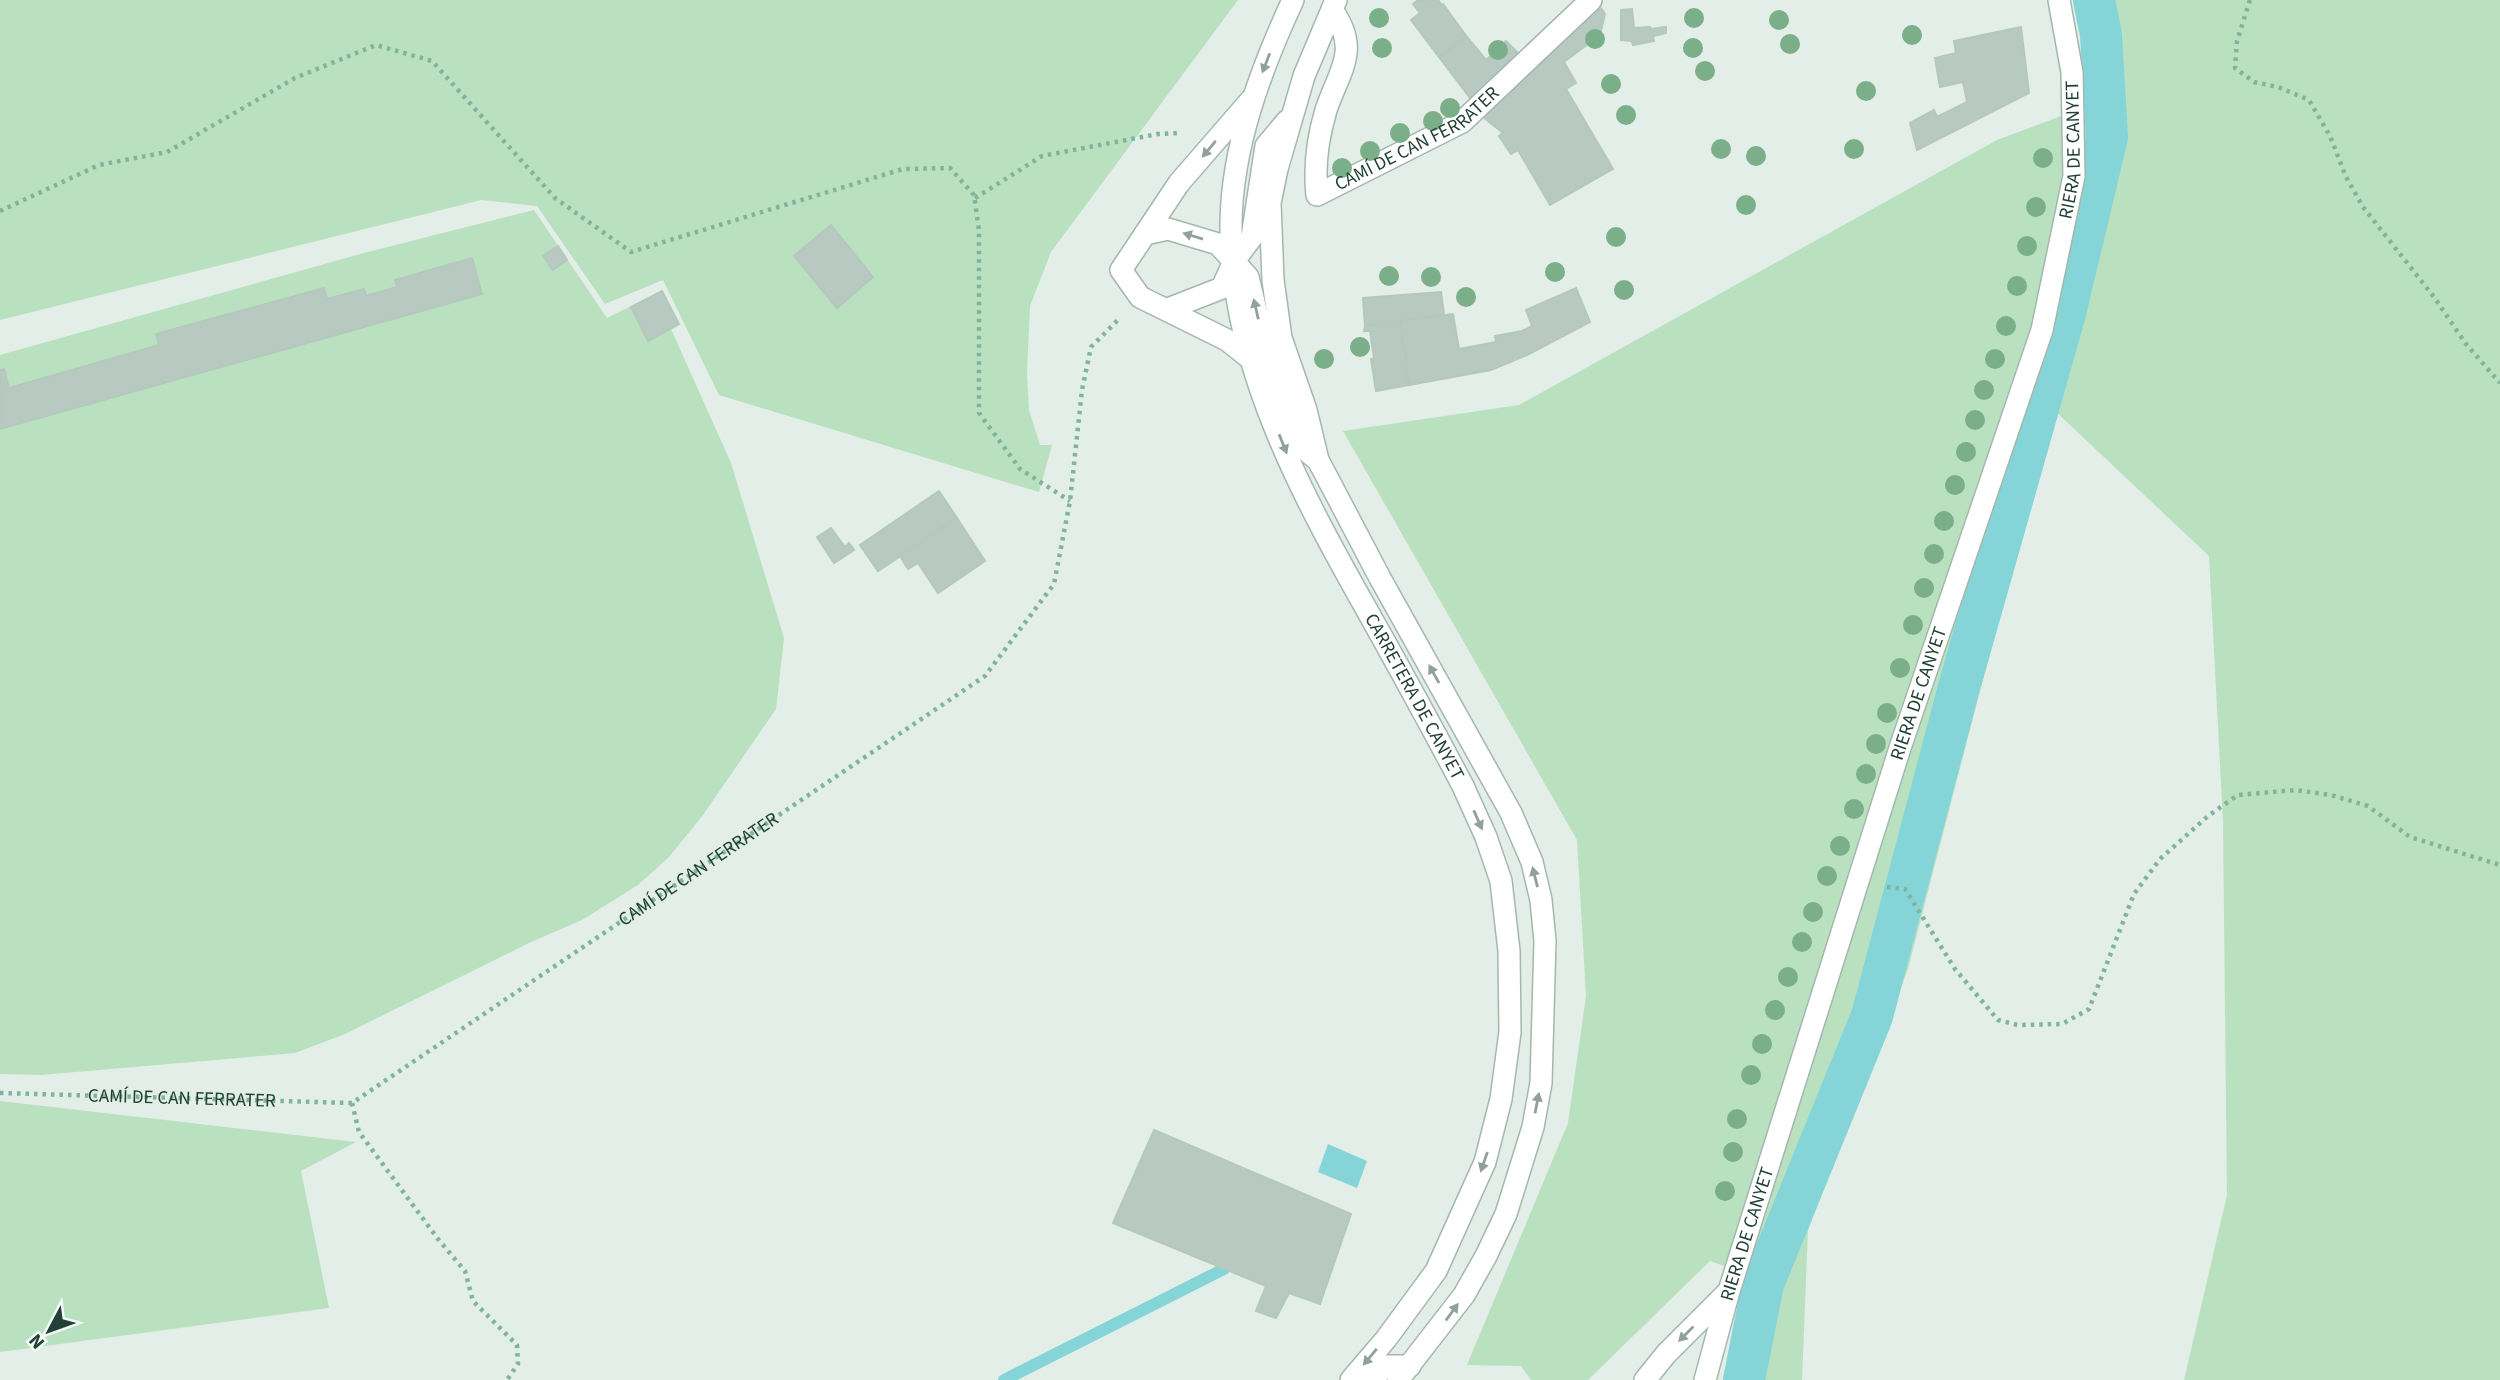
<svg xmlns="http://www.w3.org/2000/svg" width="2500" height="1380" font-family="'Source Sans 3',sans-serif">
  <rect width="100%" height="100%" fill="#e2eee7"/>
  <g fill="#b9e1bf">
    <polygon points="0,0 1238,0 1051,252 1030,306 1027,373 1029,410 1040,445 1052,445 1039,492 719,395 663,280 605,304 537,206 481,200 0,320"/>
    <polygon points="2112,0 2500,0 2500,1380 2184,1380 2227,1195 2223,821 2209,556 2053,409 1908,969 1808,1230 1802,1380 1747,1380 1767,1281 1710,1261 1588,1380 1531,1380 1521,1366 1467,1365 1568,1123 1586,996 1577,840 1343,431 1519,405 1997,140 2125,92"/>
    <polygon points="534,210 607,318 662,291 679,324 671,329 731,463 784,638 776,709 703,815 669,857 638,885 582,920 531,942 345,1034 295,1053 41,1075 0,1074 0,355 364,253"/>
    <polygon points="0,1101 356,1142 301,1171 329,1308 0,1352"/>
  </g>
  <polygon fill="#85d5d8" points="1328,1144 1367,1161 1357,1188 1318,1172"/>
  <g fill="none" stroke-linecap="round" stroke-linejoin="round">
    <polyline stroke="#85d5d8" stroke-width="12" points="1004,1380 1224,1269"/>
    <polyline stroke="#85d5d8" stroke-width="42" points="1744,1380 1763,1284 1872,1016 1958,691 2065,313 2107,137 2101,35 2094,0"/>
  </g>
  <g fill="#b7c9c0" stroke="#b4c8bd" stroke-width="2">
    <polygon points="1418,0 1438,0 1442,5 1443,4 1467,37 1439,57 1411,20 1420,13 1413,4"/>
    <polygon points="1601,8 1605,14 1600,35 1564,62 1576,83 1566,89 1613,169 1550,205 1518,150 1511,154 1499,136 1503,133 1483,117 1527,73"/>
    <polygon points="1632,9 1634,28 1650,27 1651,29 1666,27 1666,33 1653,36 1654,41 1633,45 1632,41 1621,40 1621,10"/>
    <polygon points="2021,27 2029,93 1917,150 1910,123 1934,110 1937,117 1967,102 1963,82 1940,87 1935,58 1956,53 1954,41"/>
    <polygon points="1467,37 1486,60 1506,41 1519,54 1473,102 1439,57"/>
    <polygon points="831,225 873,277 837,308 794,256"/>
    <polygon points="558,246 567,260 553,270 543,256"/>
    <polygon points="472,258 482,294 0,429 0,370 4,369 9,388 159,345 156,334 324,288 327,299 364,289 366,296 397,287 395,280"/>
    <polygon points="1576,288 1590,322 1527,355 1491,370 1409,385 1400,321 1453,314 1459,349 1496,342 1495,336 1522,331 1532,326 1526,310"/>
    <polygon points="662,291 679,324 648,341 631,307"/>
    <polygon points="1441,292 1444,314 1365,326 1363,298"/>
    <polygon points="1400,321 1409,385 1376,391 1371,359 1374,358 1370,331 1364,331 1365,326"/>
    <polygon points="939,491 957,518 878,571 860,545"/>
    <polygon points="957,518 985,561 938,593 918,563 908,569 900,556"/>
    <polygon points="831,528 845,547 849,543 854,550 834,563 817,537"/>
    <polygon points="1154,1130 1351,1214 1320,1304 1289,1293 1276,1318 1256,1311 1266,1286 1113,1223"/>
  </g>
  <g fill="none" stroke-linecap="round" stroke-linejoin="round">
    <defs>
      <g id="minor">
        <path id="s2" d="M1293,0C1261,69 1232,146 1231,223C1229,367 1308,506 1377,628C1406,680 1435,733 1463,786L1486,837L1501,881L1509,951L1510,1032L1501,1099L1485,1162L1436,1271L1386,1339L1351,1380"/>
        <polyline points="1336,0 1304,76 1277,169 1270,203 1273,280 1281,338 1306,410 1318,460 1380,578 1511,813 1532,862 1541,900 1545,941 1541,1083 1533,1127 1506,1214 1486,1256 1464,1295 1398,1380"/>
        <path id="s3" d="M1332,10C1361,50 1339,71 1326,110C1318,137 1314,168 1317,195L1462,122L1591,0"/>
        <polyline points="1251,100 1179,183 1121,270 1140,297 1227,340 1252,360"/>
        <polyline points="1145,234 1168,229 1218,244 1248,277 1267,357 1282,401 1301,446 1315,458"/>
        <polyline points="1168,309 1222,288 1234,261 1252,237 1266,146 1287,121"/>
        <polyline points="1373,1380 1384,1366 1410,1366"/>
        <polyline points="1645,1380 1666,1354 1728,1292"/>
        <path id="s4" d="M1705,1380L1729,1291L1900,748L2042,330L2074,176L2072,72L2059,0"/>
      </g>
    </defs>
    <use href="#minor" stroke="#a4b7ae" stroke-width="24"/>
    <g stroke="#80b49d" stroke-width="4.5" stroke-dasharray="3.5 5" stroke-linecap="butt">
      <polyline points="2250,0 2237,41 2235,68 2254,82 2278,87 2309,100 2330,136 2346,177 2363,207 2434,297 2466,344 2500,383"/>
      <polyline points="975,198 1042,156 1158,134 1180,133"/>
      <polyline points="0,211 99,165 167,152 295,78 376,45 432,61 555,198 631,252 903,169 950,168 974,195 979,230 979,413 1020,469 1070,501"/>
      <polyline points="1887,887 1905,889 1955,969 1998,1020 2018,1025 2062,1024 2089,1009 2134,894 2160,859 2208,816 2238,795 2295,790 2331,795 2368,806 2410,837 2500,865"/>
      <path id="s1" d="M0,1093L352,1103L985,676L1054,584L1070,501L1082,390L1091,347L1120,318"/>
      <polyline points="352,1103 359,1132 438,1239 465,1271 473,1301 517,1345 518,1364 507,1380"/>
    </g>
    <use href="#minor" stroke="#fff" stroke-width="21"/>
  </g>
  <g fill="#7baf89">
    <circle cx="1379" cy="18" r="10"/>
    <circle cx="1694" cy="18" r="10"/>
    <circle cx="1779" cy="20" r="10"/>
    <circle cx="1912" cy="35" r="10"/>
    <circle cx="1595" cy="39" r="10"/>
    <circle cx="1790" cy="44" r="10"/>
    <circle cx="1382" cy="48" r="10"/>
    <circle cx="1693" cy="48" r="10"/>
    <circle cx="1498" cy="50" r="10"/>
    <circle cx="1705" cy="71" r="10"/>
    <circle cx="1611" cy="84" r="10"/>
    <circle cx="1866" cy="91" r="10"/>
    <circle cx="1450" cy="108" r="10"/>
    <circle cx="1626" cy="115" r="10"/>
    <circle cx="1433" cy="121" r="10"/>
    <circle cx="1400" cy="133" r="10"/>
    <circle cx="1721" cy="149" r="10"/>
    <circle cx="1854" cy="149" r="10"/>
    <circle cx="1370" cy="151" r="10"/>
    <circle cx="1756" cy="156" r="10"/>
    <circle cx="2043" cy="158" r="10"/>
    <circle cx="1342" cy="168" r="10"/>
    <circle cx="1746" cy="205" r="10"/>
    <circle cx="2036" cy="207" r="10"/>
    <circle cx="1616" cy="237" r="10"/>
    <circle cx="2027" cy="246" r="10"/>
    <circle cx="1555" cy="272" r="10"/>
    <circle cx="1389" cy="276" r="10"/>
    <circle cx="1431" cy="277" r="10"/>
    <circle cx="2017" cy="286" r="10"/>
    <circle cx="1624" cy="290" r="10"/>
    <circle cx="1466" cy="297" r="10"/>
    <circle cx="2006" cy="326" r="10"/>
    <circle cx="1360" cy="347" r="10"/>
    <circle cx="1324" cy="359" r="10"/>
    <circle cx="1995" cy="359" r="10"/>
    <circle cx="1984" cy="390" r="10"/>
    <circle cx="1975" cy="420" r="10"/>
    <circle cx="1966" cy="452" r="10"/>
    <circle cx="1955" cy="485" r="10"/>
    <circle cx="1944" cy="521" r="10"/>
    <circle cx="1934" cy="554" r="10"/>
    <circle cx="1924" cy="588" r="10"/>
    <circle cx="1913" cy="625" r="10"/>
    <circle cx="1900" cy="668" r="10"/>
    <circle cx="1887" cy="713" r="10"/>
    <circle cx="1876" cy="744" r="10"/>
    <circle cx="1866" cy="774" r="10"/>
    <circle cx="1854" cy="809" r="10"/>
    <circle cx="1840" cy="846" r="10"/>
    <circle cx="1827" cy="876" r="10"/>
    <circle cx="1813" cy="912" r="10"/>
    <circle cx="1802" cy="942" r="10"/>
    <circle cx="1788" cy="977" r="10"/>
    <circle cx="1775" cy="1010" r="10"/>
    <circle cx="1762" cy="1044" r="10"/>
    <circle cx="1751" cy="1075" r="10"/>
    <circle cx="1737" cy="1119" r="10"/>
    <circle cx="1733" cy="1152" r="10"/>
    <circle cx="1725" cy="1191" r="10"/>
  </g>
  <defs><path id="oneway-solid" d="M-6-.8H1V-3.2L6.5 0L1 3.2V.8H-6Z" transform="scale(1.75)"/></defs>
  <g fill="#90a09a">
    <use href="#oneway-solid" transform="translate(1266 63) rotate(111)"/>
    <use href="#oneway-solid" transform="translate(1209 149) rotate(130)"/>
    <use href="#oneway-solid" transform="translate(1193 236) rotate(-163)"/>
    <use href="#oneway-solid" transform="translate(1256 309) rotate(-103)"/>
    <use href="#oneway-solid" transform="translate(1283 444) rotate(68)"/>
    <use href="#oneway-solid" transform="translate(1434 674) rotate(-119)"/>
    <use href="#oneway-solid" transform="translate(1478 820) rotate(66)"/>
    <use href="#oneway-solid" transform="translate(1535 877) rotate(-104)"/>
    <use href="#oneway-solid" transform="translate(1537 1103) rotate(-79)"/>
    <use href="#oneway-solid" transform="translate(1484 1162) rotate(109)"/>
    <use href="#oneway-solid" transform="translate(1452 1312) rotate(-54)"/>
    <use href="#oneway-solid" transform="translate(1686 1334) rotate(135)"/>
    <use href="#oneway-solid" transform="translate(1370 1357) rotate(130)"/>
  </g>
  <g text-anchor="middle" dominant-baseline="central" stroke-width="6" stroke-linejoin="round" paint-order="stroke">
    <g font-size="19" fill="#204134" stroke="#f3faf6">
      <text stroke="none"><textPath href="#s3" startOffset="308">CAMÍ DE CAN FERRATER</textPath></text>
      <text stroke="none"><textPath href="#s4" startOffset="1286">RIERA DE CANYET</textPath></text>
      <text stroke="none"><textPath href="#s4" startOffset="719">RIERA DE CANYET</textPath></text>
      <text stroke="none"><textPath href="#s2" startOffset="747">CARRETERA DE CANYET</textPath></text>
      <text stroke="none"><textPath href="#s1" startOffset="770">CAMÍ DE CAN FERRATER</textPath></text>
      <text stroke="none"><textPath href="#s1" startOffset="182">CAMÍ DE CAN FERRATER</textPath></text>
      <text stroke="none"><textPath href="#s4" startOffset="152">RIERA DE CANYET</textPath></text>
    </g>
  </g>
  <g transform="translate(49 1331) rotate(229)" stroke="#f3faf6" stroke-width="5" paint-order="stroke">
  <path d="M0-5L12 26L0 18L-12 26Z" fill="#204134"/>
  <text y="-10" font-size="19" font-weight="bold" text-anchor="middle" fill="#204134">N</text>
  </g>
</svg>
